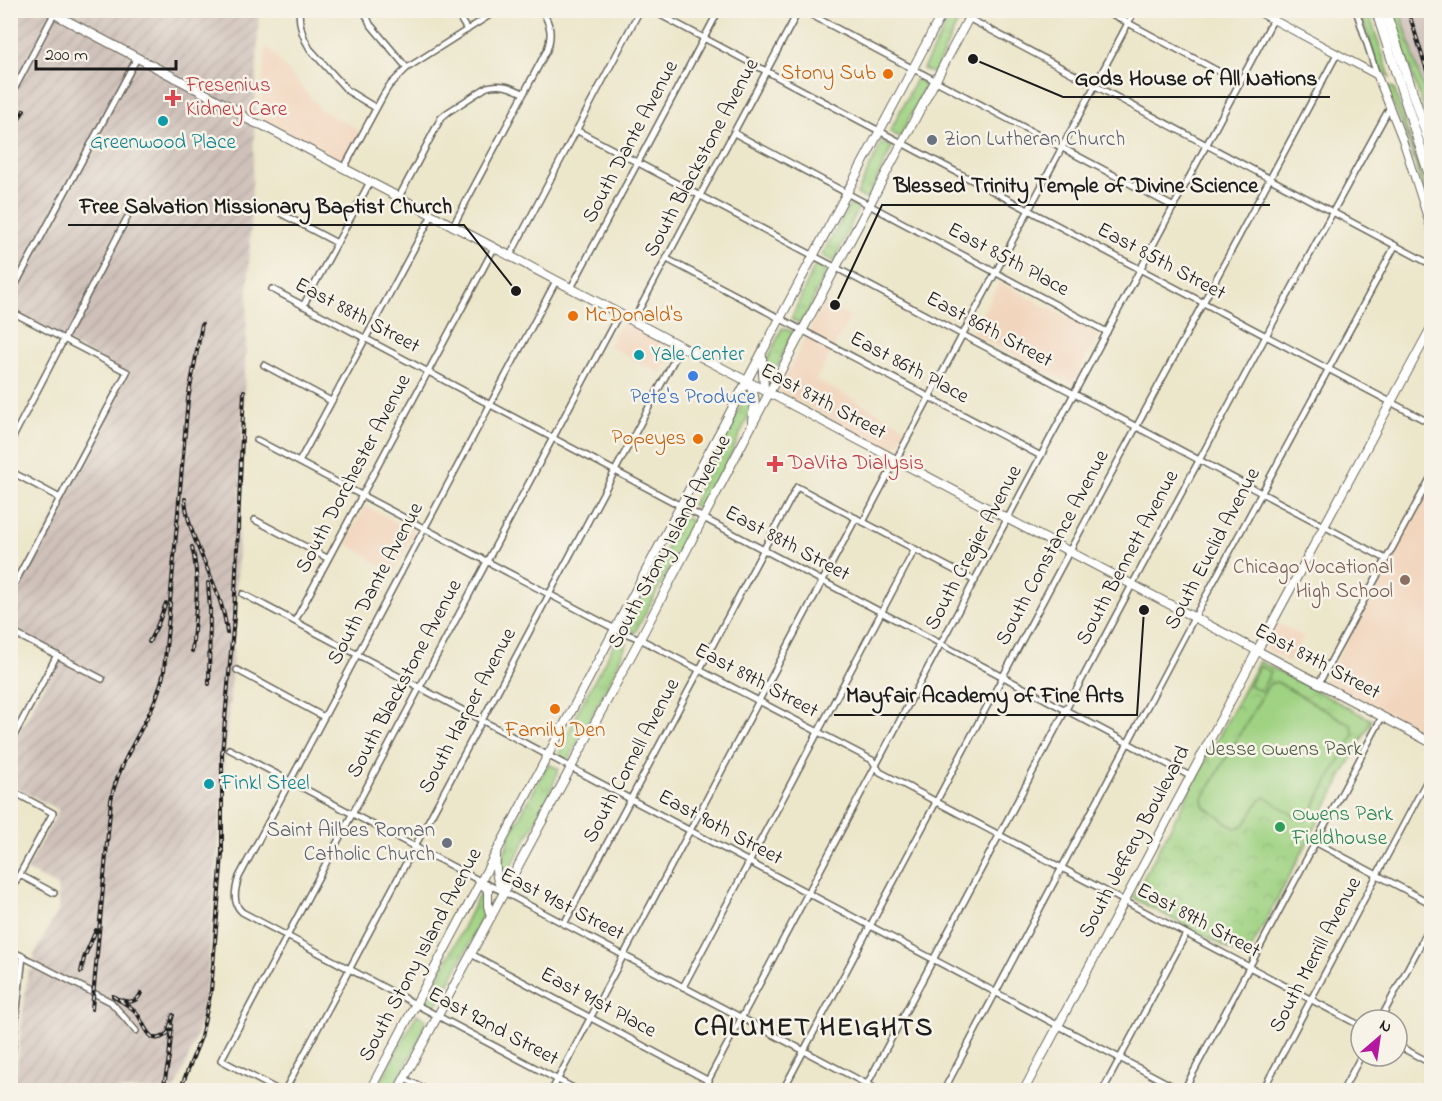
<svg xmlns="http://www.w3.org/2000/svg" width="1442" height="1101" font-family="'Indie Flower',sans-serif">
  <defs>
    <pattern id="industrial-furrows" width="10" height="10" patternUnits="userSpaceOnUse" patternTransform="scale(1.5)"><rect width="10" height="10" fill="#cfc1ba"/><path d="M-1 1l2-2M0 10L10 0M9 11l2-2" fill="none" stroke="#b1a59f"/></pattern>
    <pattern id="grass-tufts" width="24" height="20" patternUnits="userSpaceOnUse" patternTransform="scale(1.5)"><rect width="24" height="20" fill="#9fd282"/><path d="M3 7l-1-3M5 7V3M7 7l1-3M15 17l-1-3M17 17v-4M19 17l1-3" fill="none" stroke="#88b470"/></pattern>
    <pattern id="park-crowns" width="20" height="18" patternUnits="userSpaceOnUse" patternTransform="scale(1.5)"><rect width="20" height="18" fill="#9fd282"/><path d="M2 6a3 3 0 1 1 6 0M12 15a3 3 0 1 1 6 0" fill="none" stroke="#88b470"/></pattern>
  </defs>
  <rect width="100%" height="100%" fill="#f7f3e8"/>
  <filter id="ink" filterUnits="userSpaceOnUse"><feTurbulence type="fractalNoise" baseFrequency=".0167" numOctaves="2"/><feDisplacementMap in="SourceGraphic" scale="12" xChannelSelector="R" yChannelSelector="G"/><feConvolveMatrix kernelMatrix="1 2 1 2 8 2 1 2 1" color-interpolation-filters="sRGB"/></filter>
  <filter id="wash" filterUnits="userSpaceOnUse"><feTurbulence type="fractalNoise" baseFrequency=".008" numOctaves="4" result="noise"/><feDisplacementMap in="SourceGraphic" scale="24" xChannelSelector="R" yChannelSelector="G"/><feGaussianBlur stdDeviation="1.35" result="paint"/><feColorMatrix in="noise" values="0 0 0 0 0 0 0 0 0 0 0 0 0 0 0 0 0 1.4 0 .05"/><feComposite in="paint" operator="in"/></filter>
  <g filter="url(#wash)">
    <rect width="100%" height="100%" fill="#ece6ca"/>
    <g fill="#f2d5bd">
      <polygon points="266,45 321,110 362,132 346,162 260,117"/>
      <polygon points="999,282 1098,334 1072,385 972,333"/>
      <polygon points="824,303 850,317 816,380 907,428 893,453 780,392 778,390"/>
      <polygon points="622,321 674,349 660,374 609,346"/>
      <polygon points="1431,481 1431,735 1326,680"/>
      <polygon points="365,506 415,532 393,572 370,560 371,557 345,543"/>
      <polygon points="1278,623 1303,637 1289,662 1264,648"/>
    </g>
    <polygon fill="url(#industrial-furrows)" points="11,11 259,11 235,626 208,978 200,1025 192,1049 175,1090 14,1090 28,971 34,970 34,955 59,909 57,886 26,870 59,810 11,785 11,747 61,654 11,627 10,601 128,374 11,313"/>
    <polygon fill="#cfc1ba" points="1400,11 1431,11 1431,114 1425,92"/>
    <g fill="url(#grass-tufts)" stroke="#5e774f" stroke-width="1.5">
      <polygon points="1360,11 1368,11 1390,77 1379,69"/>
      <polygon points="1392,11 1400,11 1431,114 1431,132"/>
      <polygon points="950,17 958,21 934,74 923,69"/>
      <polygon points="916,79 926,84 900,137 890,132"/>
      <polygon points="1389,87 1394,88 1396,95 1431,206 1431,216 1407,136 1387,90"/>
      <polygon points="882,142 892,147 867,200 857,194"/>
      <polygon points="850,205 858,208 834,262 822,255"/>
      <polygon points="815,265 826,271 802,324 791,319"/>
      <polygon points="782,328 793,332 768,387 765,384 766,364"/>
      <polygon points="748,392 752,394 750,412 728,461 701,509 692,505 720,445"/>
      <polygon points="683,515 693,523 635,633 627,628"/>
      <polygon points="618,637 627,642 614,673 568,761 558,756 579,709"/>
      <polygon points="548,764 559,769 548,798 503,882 499,880 500,866 511,833"/>
      <polygon points="481,891 485,892 483,914 470,943 435,1009 426,1004"/>
      <polygon points="417,1014 426,1020 417,1045 392,1090 376,1090"/>
    </g>
    <polygon fill="url(#park-crowns)" stroke="#5e774f" stroke-width="1.5" points="1259,661 1372,720 1246,958 1133,898"/>
    <g fill="#9fd282" stroke="#5e774f" stroke-width="1.5">
      <polygon points="1259,666 1271,672 1261,691 1249,685"/>
      <polygon points="1277,682 1351,725 1354,734 1307,819 1302,821 1266,797 1260,800 1245,824 1236,829 1204,806 1203,798 1269,684"/>
    </g>
  </g>
  <g filter="url(#ink)">
    <g fill="none" stroke-linecap="round" stroke-linejoin="round">
      <defs>
        <g id="minor">
          <path d="M299,10C299,25 302,37 310,49L348,91L376,108"/>
          <polyline points="364,10 370,24 407,68"/>
          <polyline points="455,10 467,30"/>
          <polyline points="651,10 1432,424"/>
          <polyline points="802,10 1174,207"/>
          <polyline points="953,10 1432,265"/>
          <polyline points="1104,10 1240,83"/>
          <polyline points="1356,10 1377,75"/>
          <polyline points="10,97 54,14"/>
          <polyline points="576,130 1386,559"/>
          <polyline points="734,133 1107,332"/>
          <polyline points="344,168 384,94 389,86 407,68 498,10"/>
          <path d="M399,197L441,118L448,112L487,87C501,83 510,87 523,93"/>
          <polyline points="282,214 337,243"/>
          <path d="M453,226L547,50C553,34 550,24 542,10"/>
          <polyline points="510,256 640,10"/>
          <polyline points="667,259 1041,456"/>
          <path d="M556,281L239,877C235,889 232,903 242,912L577,1090"/>
          <polyline points="571,288 719,10"/>
          <polyline points="272,289 1190,776"/>
          <polyline points="10,295 137,58"/>
          <polyline points="303,306 370,182"/>
          <polyline points="10,311 127,372 10,592"/>
          <polyline points="633,321 799,10"/>
          <polyline points="264,365 331,401"/>
          <polyline points="257,440 615,629 640,639 872,760 880,772 1361,1026"/>
          <polyline points="10,443 127,218"/>
          <polyline points="299,462 432,215"/>
          <polyline points="10,471 60,498"/>
          <polyline points="255,520 327,558"/>
          <polyline points="863,522 1135,10"/>
          <polyline points="243,594 1180,1090"/>
          <polyline points="295,621 494,248"/>
          <polyline points="10,631 102,679"/>
          <polyline points="237,670 324,717"/>
          <polyline points="1319,683 1432,475"/>
          <polyline points="10,743 57,655"/>
          <polyline points="229,749 480,881 504,892 878,1090"/>
          <polyline points="10,790 53,813 10,892"/>
          <polyline points="1315,842 1432,904"/>
          <polyline points="20,875 54,893"/>
          <polyline points="564,924 797,487 975,581"/>
          <polyline points="10,950 111,1002 136,1031"/>
          <polyline points="471,954 709,1081"/>
          <polyline points="683,987 915,549"/>
          <polyline points="1380,1020 1432,923"/>
          <polyline points="1397,1045 1432,1064"/>
          <polyline points="10,1071 23,956"/>
          <polyline points="405,1079 428,1090"/>
          <polyline points="278,1090 221,1060 619,314"/>
          <polyline points="285,1090 681,347"/>
          <polyline points="552,1090 856,518"/>
          <polyline points="703,1090 1273,20"/>
          <polyline points="783,1090 1069,552 1337,54"/>
          <polyline points="864,1090 1132,585 1336,206 1390,107"/>
          <polyline points="944,1090 1194,618 1395,246"/>
          <polyline points="1103,1090 1186,934"/>
          <polyline points="1184,1090 1382,717"/>
          <polyline points="1263,1090 1432,771"/>
          <polyline points="1343,1090 1361,1056"/>
          <polyline points="1423,1090 1432,1075"/>
        </g>
        <polyline id="tertiary" points="1255,10 1377,75 1403,141 1432,232"/>
        <g id="secondary">
          <path d="M47,10L236,110C243,117 253,123 262,125L1432,743"/>
          <polyline points="1024,1090 1257,651 1432,326"/>
        </g>
        <g id="trunk">
          <polyline points="762,357 764,388 769,393"/>
          <path d="M748,382C758,399 754,403 752,421"/>
          <path d="M496,856C495,869 496,882 504,892"/>
          <polyline points="480,881 488,890 488,906 491,917"/>
          <polyline points="370,1090 944,10"/>
          <polyline points="398,1090 640,639 751,427 973,10"/>
        </g>
        <g id="motorway">
          <polyline points="1376,10 1432,183"/>
          <polyline points="1385,10 1432,151"/>
        </g>
      </defs>
      <use href="#minor" stroke="#656359" stroke-width="8"/>
      <use href="#tertiary" stroke="#656359" stroke-width="9"/>
      <use href="#secondary" stroke="#656359" stroke-width="10"/>
      <use href="#trunk" stroke="#656359" stroke-width="10"/>
      <use href="#motorway" stroke="#656359" stroke-width="11"/>
      <use href="#minor" stroke="#fff" stroke-width="5"/>
      <use href="#tertiary" stroke="#fff" stroke-width="7"/>
      <use href="#secondary" stroke="#fff" stroke-width="8"/>
      <use href="#trunk" stroke="#fff" stroke-width="8"/>
      <use href="#motorway" stroke="#fff" stroke-width="9"/>
      <defs>
        <g id="rail">
          <polyline points="1408,10 1432,87"/>
          <polyline points="10,135 24,110"/>
          <path d="M185,499C189,546 223,586 227,633"/>
          <path d="M192,547C201,583 195,615 192,651"/>
          <polyline points="208,583 210,609 209,684"/>
          <polyline points="149,642 158,624 166,603"/>
          <polyline points="81,972 84,958 96,930"/>
          <path d="M113,996C120,1001 128,1005 134,1010C145,1019 147,1051 168,1033L173,1015"/>
          <path d="M119,999C128,1003 137,1003 141,993"/>
          <path d="M92,1009L111,800C120,754 155,718 164,671L188,399L202,324"/>
          <polyline points="163,1090 169,1058 172,1025"/>
          <polyline points="180,1090 201,1037 211,991 222,854 222,754 234,617 244,391"/>
        </g>
      </defs>
      <use href="#rail" stroke="#1c1c1c" stroke-width="4"/>
      <use href="#rail" stroke="#f7f3e8" stroke-width="1.5" stroke-dasharray="4.5" stroke-linecap="butt"/>
    </g>
  </g>
  <g fill="#e8710a" stroke="#f7f3e8" stroke-width="2">
    <circle cx="888" cy="74" r="6"/>
    <circle cx="573" cy="316" r="6"/>
    <circle cx="698" cy="439" r="6"/>
    <circle cx="555" cy="709" r="6"/>
  </g>
  <g fill="#e0444e" stroke="#f7f3e8" stroke-width="2">
    <path d="M170 89h6v6h6v6h-6v6h-6v-6h-6v-6h6z"/>
    <path d="M772 455h6v6h6v6h-6v6h-6v-6h-6v-6h6z"/>
  </g>
  <g fill="#0f9aa8" stroke="#f7f3e8" stroke-width="2">
    <circle cx="163" cy="121" r="6"/>
    <circle cx="639" cy="355" r="6"/>
    <circle cx="209" cy="784" r="6"/>
  </g>
  <g fill="#6b7280" stroke="#f7f3e8" stroke-width="2">
    <circle cx="932" cy="140" r="6"/>
    <circle cx="447" cy="843" r="6"/>
  </g>
  <circle fill="#3f7fe0" stroke="#f7f3e8" stroke-width="2" cx="693" cy="376" r="6"/>
  <circle fill="#8d6e63" stroke="#f7f3e8" stroke-width="2" cx="1405" cy="580" r="6"/>
  <circle fill="#2e9e5b" stroke="#f7f3e8" stroke-width="2" cx="1280" cy="827" r="6"/>
  <g text-anchor="middle" dominant-baseline="central" stroke-width="5" stroke-linejoin="round" paint-order="stroke">
    <g font-size="21" fill="#c56008" stroke="#f7f3e8" text-anchor="end">
      <text x="876" y="74">Stony Sub</text>
      <text x="585" y="316" text-anchor="start">McDonald's</text>
      <text x="686" y="439">Popeyes</text>
      <text x="555" y="731" text-anchor="middle">Family Den</text>
    </g>
    <g font-size="21" fill="#be3a42" stroke="#f7f3e8" text-anchor="start">
      <text x="186" y="86">Fresenius<tspan x="186" dy="24">Kidney Care</tspan></text>
      <text x="788" y="464">DaVita Dialysis</text>
    </g>
    <g font-size="21" fill="#5b616d" stroke="#f7f3e8" text-anchor="start">
      <text x="944" y="140">Zion Lutheran Church</text>
      <text x="435" y="831" text-anchor="end">Saint Ailbes Roman<tspan x="435" dy="24">Catholic Church</tspan></text>
    </g>
    <g font-size="21" fill="#1c1c1c" stroke="#f7f3e8">
      <text transform="translate(631 142) rotate(-62)">South Dante Avenue</text>
      <text transform="translate(702 158) rotate(-62)">South Blackstone Avenue</text>
      <text transform="translate(1008 260) rotate(28)">East 85th Place</text>
      <text transform="translate(1161 262) rotate(28)">East 85th Street</text>
      <text transform="translate(357 316) rotate(28)">East 88th Street</text>
      <text transform="translate(989 330) rotate(28)">East 86th Street</text>
      <text transform="translate(909 368) rotate(28)">East 86th Place</text>
      <text transform="translate(823 402) rotate(28)">East 87th Street</text>
      <text transform="translate(354 474) rotate(-62)">South Dorchester Avenue</text>
      <text transform="translate(670 542) rotate(-62)">South Stony Island Avenue</text>
      <text transform="translate(787 544) rotate(28)">East 88th Street</text>
      <text transform="translate(974 548) rotate(-62)">South Cregier Avenue</text>
      <text transform="translate(1053 548) rotate(-62)">South Constance Avenue</text>
      <text transform="translate(1213 549) rotate(-62)">South Euclid Avenue</text>
      <text transform="translate(1128 558) rotate(-62)">South Bennett Avenue</text>
      <text transform="translate(376 584) rotate(-62)">South Dante Avenue</text>
      <text transform="translate(1317 662) rotate(28)">East 87th Street</text>
      <text transform="translate(405 679) rotate(-62)">South Blackstone Avenue</text>
      <text transform="translate(756 681) rotate(28)">East 89th Street</text>
      <text transform="translate(468 711) rotate(-62)">South Harper Avenue</text>
      <text transform="translate(632 761) rotate(-62)">South Cornell Avenue</text>
      <text transform="translate(720 828) rotate(28)">East 90th Street</text>
      <text transform="translate(1135 842) rotate(-62)">South Jeffery Boulevard</text>
      <text transform="translate(562 905) rotate(27)">East 91st Street</text>
      <text transform="translate(1198 921) rotate(28)">East 89th Street</text>
      <text transform="translate(421 955) rotate(-62)">South Stony Island Avenue</text>
      <text transform="translate(1316 955) rotate(-62)">South Merrill Avenue</text>
      <text transform="translate(598 1003) rotate(28)">East 91st Place</text>
      <text transform="translate(493 1027) rotate(28)">East 92nd Street</text>
    </g>
    <g font-size="21" fill="#0d838f" stroke="#f7f3e8" text-anchor="start">
      <text x="163" y="143" text-anchor="middle">Greenwood Place</text>
      <text x="651" y="355">Yale Center</text>
      <text x="221" y="784">Finkl Steel</text>
    </g>
    <g font-size="21" fill="#366cbe" stroke="#f7f3e8">
      <text x="693" y="398">Pete's Produce</text>
    </g>
    <g font-size="21" fill="#785e54" stroke="#f7f3e8" text-anchor="end">
      <text x="1393" y="568">Chicago Vocational<tspan x="1393" dy="24">High School</tspan></text>
    </g>
    <g font-size="21" fill="#4a5c40" stroke="#f7f3e8">
      <text x="1284" y="750">Jesse Owens Park</text>
    </g>
    <g font-size="21" fill="#27864d" stroke="#f7f3e8" text-anchor="start">
      <text x="1292" y="815">Owens Park<tspan x="1292" dy="24">Fieldhouse</tspan></text>
    </g>
    <g font-size="27" font-weight="bold" letter-spacing="1.5" fill="#1c1c1c" stroke="#f7f3e8">
      <text x="814" y="1028">CALUMET HEIGHTS</text>
    </g>
  </g>
  <path fill="none" stroke="#1c1c1c" stroke-width="2" d="M973 59L1063 97H1330M835 305L882 205H1270M516 291L464 225H68M1144 610L1137 715H834"/>
  <g fill="#1c1c1c" stroke="#f7f3e8" stroke-width="2">
    <circle cx="973" cy="59" r="6"/>
    <circle cx="835" cy="305" r="6"/>
    <circle cx="516" cy="291" r="6"/>
    <circle cx="1144" cy="610" r="6"/>
  </g>
  <g font-size="22" text-anchor="middle" font-weight="bold" fill="#1c1c1c" stroke="#f7f3e8" stroke-width="5" stroke-linejoin="round" paint-order="stroke">
    <text x="1196" y="85">Gods House of All Nations</text>
    <text x="1076" y="192">Blessed Trinity Temple of Divine Science</text>
    <text x="266" y="213">Free Salvation Missionary Baptist Church</text>
    <text x="985" y="702">Mayfair Academy of Fine Arts</text>
  </g>
  <rect width="1442" height="1101" fill="none" stroke="#f7f3e8" stroke-width="36"/>
  <g transform="translate(1379 1038) rotate(29)"><circle r="28" fill="#f7f3e8" stroke="#9f9d96" stroke-width="1.5"/>
  <path d="M0-4.5L10 22L0 15L-10 22Z" fill="#b5179e"/>
  <text y="-9" font-size="16" font-weight="bold" text-anchor="middle" fill="#1c1c1c">N</text>
  </g>
  <path d="M36 60v9h140v-9" fill="none" stroke="#1c1c1c" stroke-width="3"/>
  <text x="45" y="60" font-size="18" fill="#1c1c1c" stroke="#f7f3e8" stroke-width="4.5" paint-order="stroke">200 m</text>
</svg>
